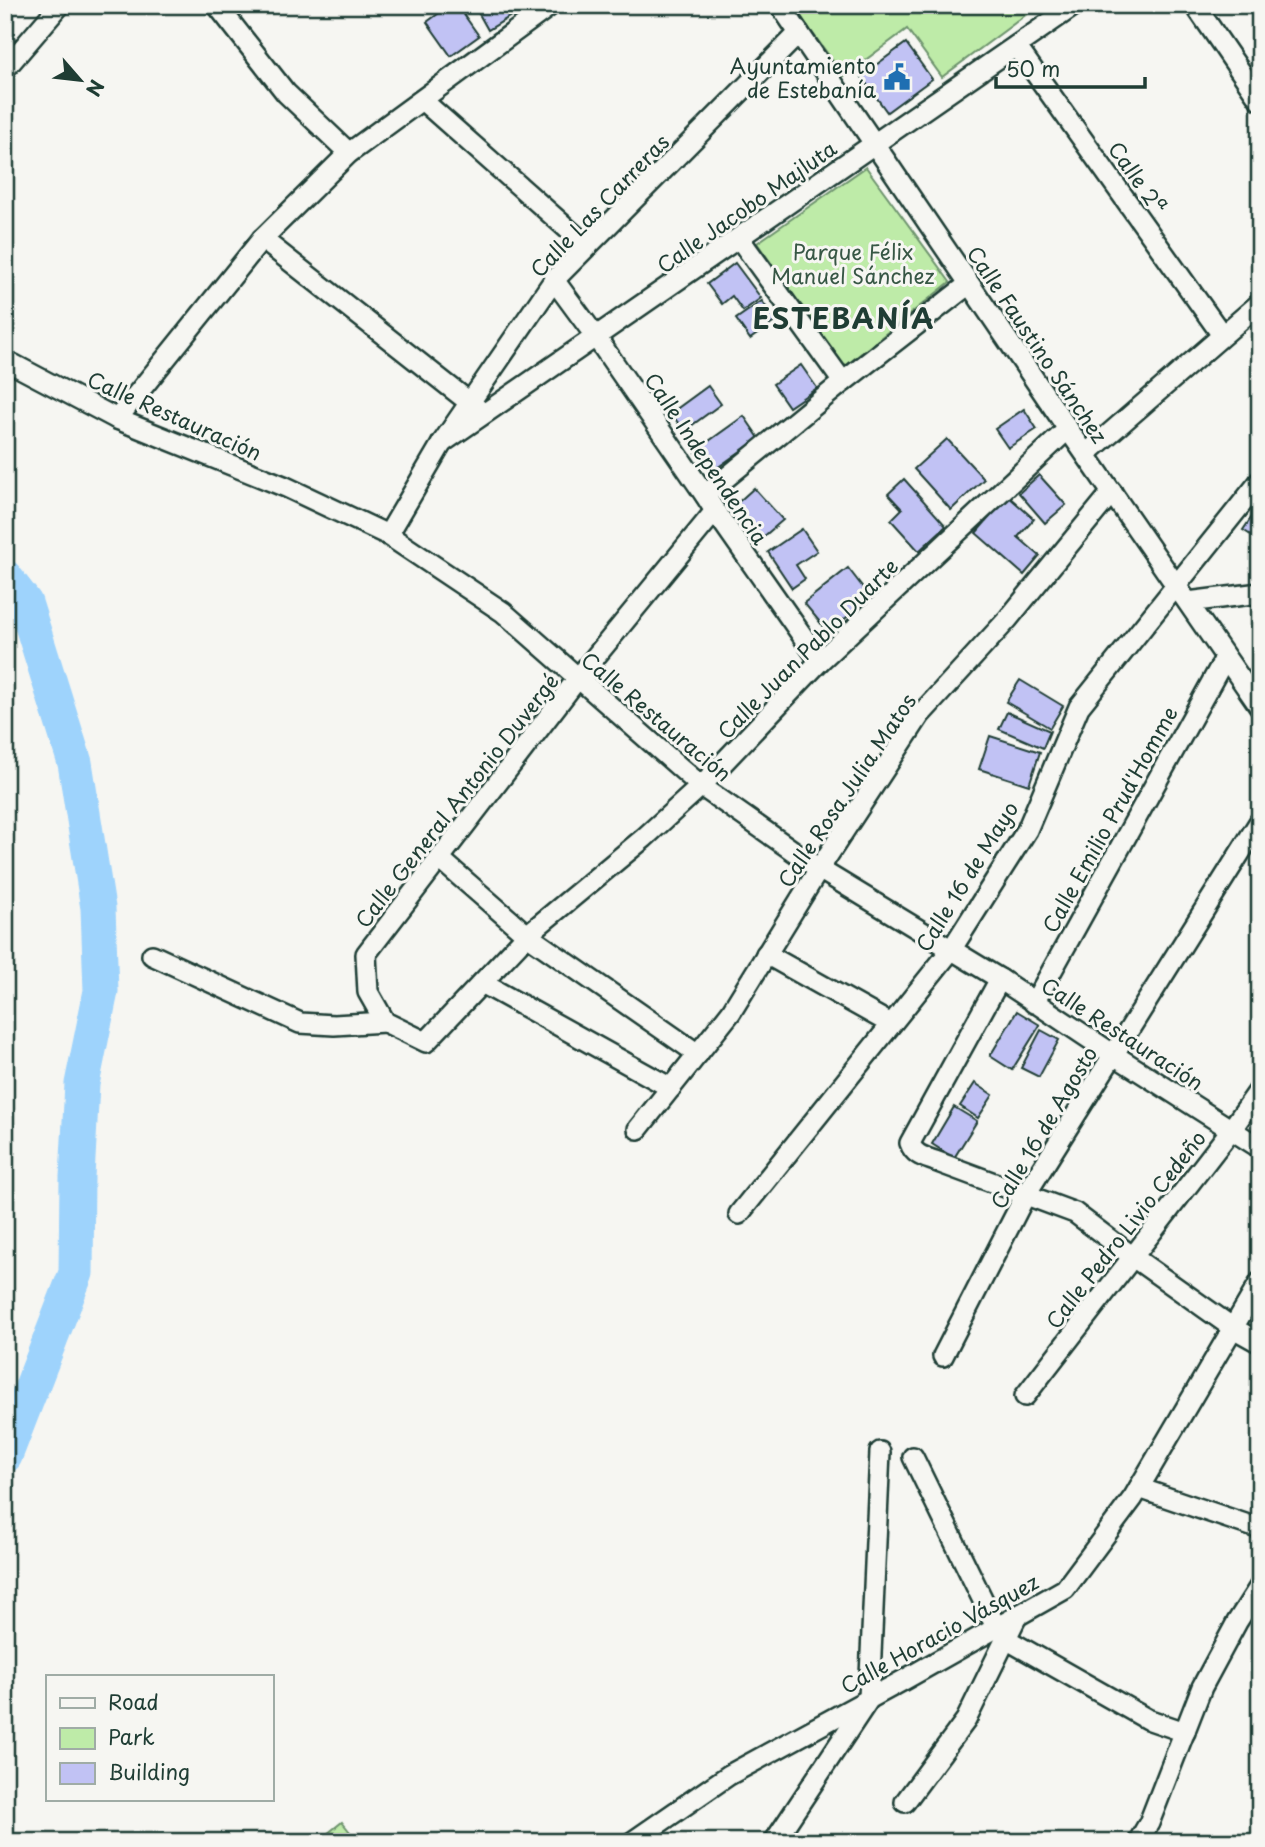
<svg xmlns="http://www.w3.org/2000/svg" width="1265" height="1847" font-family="'Playpen Sans',sans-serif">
  <rect width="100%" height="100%" fill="#f6f6f2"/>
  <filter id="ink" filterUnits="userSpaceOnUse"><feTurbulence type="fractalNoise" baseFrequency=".0143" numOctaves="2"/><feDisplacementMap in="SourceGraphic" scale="14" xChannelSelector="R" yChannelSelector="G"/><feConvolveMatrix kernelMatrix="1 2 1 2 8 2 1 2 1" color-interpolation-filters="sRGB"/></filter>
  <g filter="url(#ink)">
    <g fill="#beeba8" stroke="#6e946e" stroke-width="2">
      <polygon points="792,5 1039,5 942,77 907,29 844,76"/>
      <polygon points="866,167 950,282 844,367 757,243"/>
      <polygon points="342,1822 358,1842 317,1842"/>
    </g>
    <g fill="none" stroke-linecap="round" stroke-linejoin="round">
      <polyline stroke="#9ed3fc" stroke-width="35" points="5,577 25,603 75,763 98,908 101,991 82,1084 77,1177 76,1273 5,1456"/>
    </g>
    <g fill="#c1c2f4" stroke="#1f3d34" stroke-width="2">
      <polygon points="450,5 457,5 479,36 451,56 427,22"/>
      <polygon points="474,5 529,5 488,30"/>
      <polygon points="906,43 932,79 887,112 861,76"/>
      <polygon points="735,263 761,298 743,311 732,296 722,304 707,284"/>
      <polygon points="762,301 776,321 750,339 736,319"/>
      <polygon points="801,365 817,388 789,407 773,384"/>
      <polygon points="708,386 721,404 684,431 671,413"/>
      <polygon points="1024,409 1037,429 1008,448 995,429"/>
      <polygon points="744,416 759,438 710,473 695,451"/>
      <polygon points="947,439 984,479 951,510 914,469"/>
      <polygon points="1039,475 1066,505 1045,523 1019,493"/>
      <polygon points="904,479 946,526 919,551 891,520 902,509 888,494"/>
      <polygon points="754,488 783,520 762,538 734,506"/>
      <polygon points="1008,496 1034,519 1018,537 1040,556 1024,575 976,533"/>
      <polygon points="1260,505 1260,541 1243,530"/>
      <polygon points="802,529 817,551 796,565 805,579 792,588 768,552"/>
      <polygon points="848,568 871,598 828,632 804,603"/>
      <polygon points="1020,680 1063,706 1050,728 1006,702"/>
      <polygon points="1007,712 1050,731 1043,748 999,729"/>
      <polygon points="990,736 1040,752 1029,785 979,769"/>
      <polygon points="1017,1011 1040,1025 1012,1070 990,1056"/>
      <polygon points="1041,1030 1059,1040 1039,1077 1021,1068"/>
      <polygon points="975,1083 993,1095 978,1118 960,1106"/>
      <polygon points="954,1107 977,1121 954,1158 932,1144"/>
    </g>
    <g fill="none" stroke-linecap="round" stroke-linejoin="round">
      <defs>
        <g id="minor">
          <polyline points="217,5 286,93 349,153"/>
          <polyline points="780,5 1068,429 1260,707"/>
          <polyline points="1195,5 1260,100"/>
          <polyline points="1016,46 1222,335"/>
          <polyline points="5,69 60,5"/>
          <polyline points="422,100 587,246"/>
          <polyline points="739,238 843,382"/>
          <polyline points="262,239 478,409"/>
          <polyline points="554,280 596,337 705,495 715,511 820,661"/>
          <polyline points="5,360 117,419 286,487 388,535 503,612 701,786 819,869 1000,979 1114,1055 1260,1148"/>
          <polyline points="117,419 262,239 349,153 551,5"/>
          <polyline points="442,443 1075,5"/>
          <polyline points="1086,454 1260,303"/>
          <polyline points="705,495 843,382 969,284"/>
          <polyline points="715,511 578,678 366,954 368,992 385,1022 426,1042 527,935 644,838 701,786 820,661 1068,429"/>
          <polyline points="388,535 442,443 554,280 799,33"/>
          <polyline points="1188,602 1260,593"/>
          <polyline points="440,859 527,935 698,1054"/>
          <polyline points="766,954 891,1024"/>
          <polyline points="152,955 300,1023 334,1025 385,1022"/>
          <path d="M1000,979L910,1143C914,1155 924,1157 935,1161L1075,1213L1133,1257L1233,1328L1260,1343"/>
          <polyline points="482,983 671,1088"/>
          <polyline points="1034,1003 1225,658"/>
          <polyline points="638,1129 731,1012 819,869 920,715 1008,619 1112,492"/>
          <polyline points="739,1214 951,950 1027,830 1079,707 1260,481"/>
          <polyline points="943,1356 1026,1194 1260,821"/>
          <polyline points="1025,1396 1231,1130 1260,1089"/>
          <polyline points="913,1457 996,1627"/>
          <polyline points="1139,1488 1260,1529"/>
          <polyline points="1006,1639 1147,1719 1185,1732"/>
          <polyline points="905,1802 966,1720 1017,1616"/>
          <polyline points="632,1842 729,1775 902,1681 1065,1589 1133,1498 1260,1282"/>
          <polyline points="774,1842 869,1699 880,1452"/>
          <polyline points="1138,1842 1149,1823 1202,1687 1237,1622 1260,1586"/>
        </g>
      </defs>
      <use href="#minor" stroke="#1f3d34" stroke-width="24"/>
      <use href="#minor" stroke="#f6f6f2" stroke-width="19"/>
    </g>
  </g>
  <defs>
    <symbol id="civic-bare" viewBox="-9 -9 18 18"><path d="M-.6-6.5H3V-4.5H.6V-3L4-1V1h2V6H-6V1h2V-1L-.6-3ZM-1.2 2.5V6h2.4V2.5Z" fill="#1f6fb2" stroke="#f6f6f2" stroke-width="2.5" paint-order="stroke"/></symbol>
  </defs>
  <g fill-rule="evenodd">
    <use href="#civic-bare" x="878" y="58" width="38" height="38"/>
  </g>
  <g text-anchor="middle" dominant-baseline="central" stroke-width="6" stroke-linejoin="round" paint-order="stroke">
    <g font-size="21" fill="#1f3d34" stroke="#f6f6f2" text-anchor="end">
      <text x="876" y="65">Ayuntamiento<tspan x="876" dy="24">de Estebanía</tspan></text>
    </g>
    <g font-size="21" fill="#1f3d34" stroke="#f6f6f2">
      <text transform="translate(1138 177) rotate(55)">Calle 2ª</text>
      <text transform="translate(599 205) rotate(-46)">Calle Las Carreras</text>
      <text transform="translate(746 206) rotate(-35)">Calle Jacobo Majluta</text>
      <text transform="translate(1038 344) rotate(56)">Calle Faustino Sánchez</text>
      <text transform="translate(175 415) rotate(24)">Calle Restauración</text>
      <text transform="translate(707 458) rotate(56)">Calle Independencia</text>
      <text transform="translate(807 648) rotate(-45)">Calle Juan Pablo Duarte</text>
      <text transform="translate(657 716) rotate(40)">Calle Restauración</text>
      <text transform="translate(846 790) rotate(-56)">Calle Rosa Julia Matos</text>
      <text transform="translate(456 800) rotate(-52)">Calle General Antonio Duvergé</text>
      <text transform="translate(1109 819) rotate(-61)">Calle Emilio Prud'Homme</text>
      <text transform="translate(966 876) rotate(-58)">Calle 16 de Mayo</text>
      <text transform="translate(1123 1033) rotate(33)">Calle Restauración</text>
      <text transform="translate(1043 1127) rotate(-59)">Calle 16 de Agosto</text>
      <text transform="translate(1125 1229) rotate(-52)">Calle Pedro Livio Cedeño</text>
      <text transform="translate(939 1633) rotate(-29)">Calle Horacio Vásquez</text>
    </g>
    <g font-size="21" fill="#375745" stroke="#f6f6f2">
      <text x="853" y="251">Parque Félix<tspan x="853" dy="24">Manuel Sánchez</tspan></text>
    </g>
    <g font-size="28" font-weight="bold" letter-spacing="2" fill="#1f3d34" stroke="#f6f6f2">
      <text x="844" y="317">ESTEBANÍA</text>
    </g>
  </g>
  <rect width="1265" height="1847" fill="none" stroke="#f6f6f2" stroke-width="28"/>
  <rect x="14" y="14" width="1237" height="1819" fill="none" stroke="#1f3d34" stroke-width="2.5" filter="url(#ink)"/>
  <rect x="46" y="1675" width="228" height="126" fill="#f6f6f2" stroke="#a0aca6" stroke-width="2"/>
  <rect x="60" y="1698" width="35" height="10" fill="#f6f6f2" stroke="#a0aca6" stroke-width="2"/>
  <text x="108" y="1710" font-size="21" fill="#1f3d34">Road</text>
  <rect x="60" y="1728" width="35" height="21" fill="#beeba8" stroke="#a0aca6" stroke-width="2"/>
  <text x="108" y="1745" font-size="21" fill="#1f3d34">Park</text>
  <rect x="60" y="1763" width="35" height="21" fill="#c1c2f4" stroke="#a0aca6" stroke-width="2"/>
  <text x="108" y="1780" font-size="21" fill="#1f3d34">Building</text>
  <g transform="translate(80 80) rotate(118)" stroke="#f6f6f2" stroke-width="5" paint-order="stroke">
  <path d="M0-5L12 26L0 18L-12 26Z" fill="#1f3d34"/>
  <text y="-10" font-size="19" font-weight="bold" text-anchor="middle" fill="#1f3d34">N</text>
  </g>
  <path d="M996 77v10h149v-10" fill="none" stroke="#1f3d34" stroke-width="3.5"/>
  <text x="1006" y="77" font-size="21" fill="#1f3d34" stroke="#f6f6f2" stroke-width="5" paint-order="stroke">50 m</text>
</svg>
